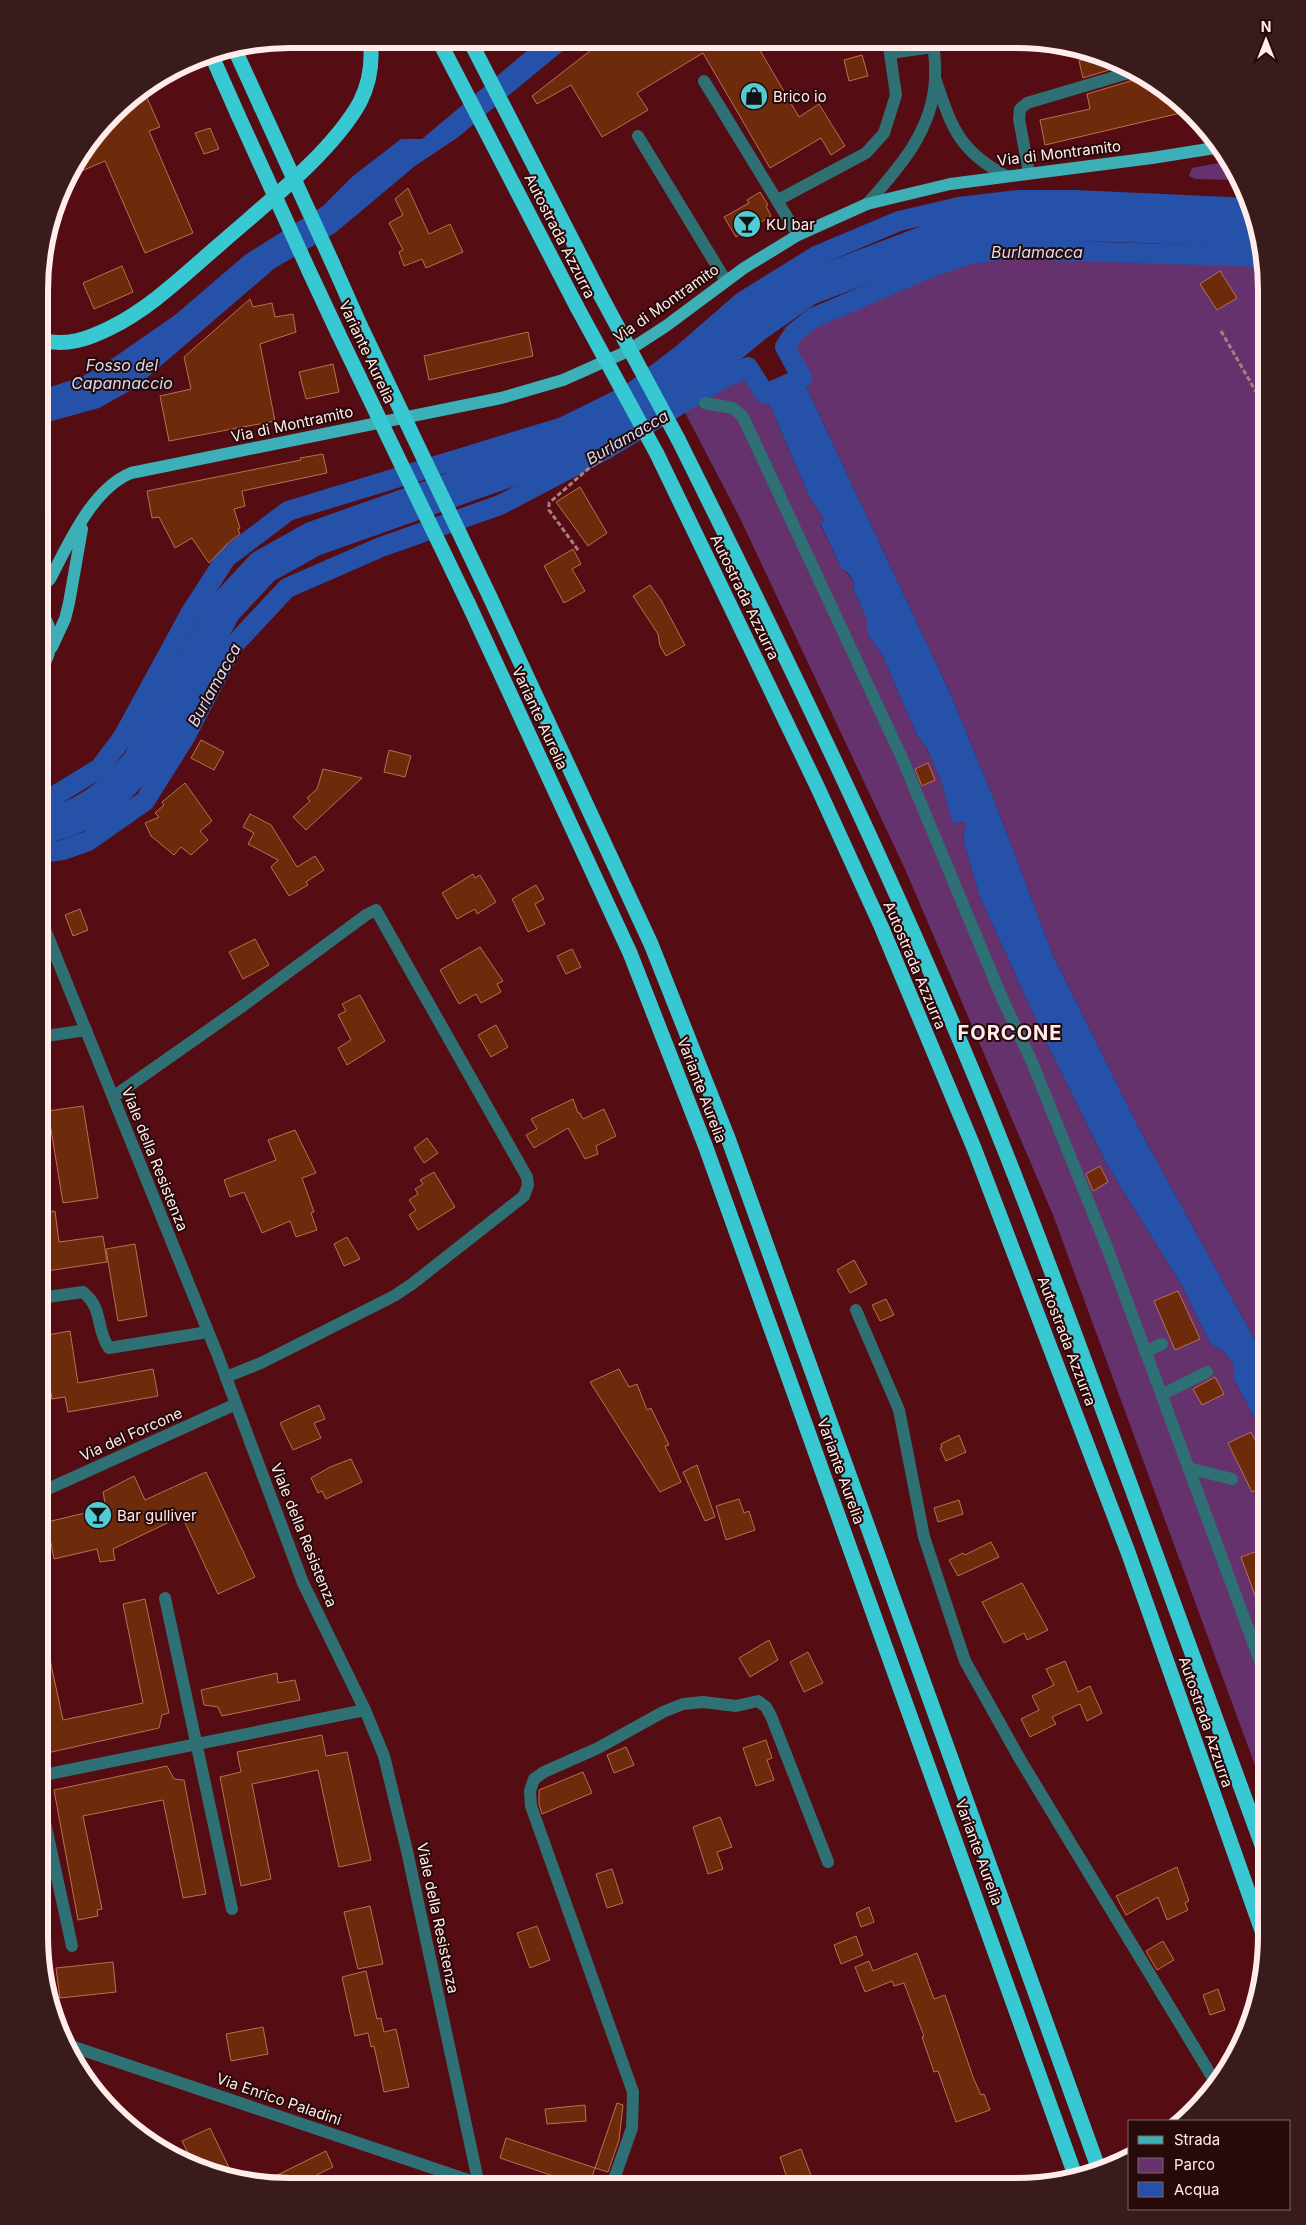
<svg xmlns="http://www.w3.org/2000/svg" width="1306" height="2225" font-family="Inter,sans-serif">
  <rect width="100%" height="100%" fill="#550c13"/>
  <g fill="#65326e">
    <polygon points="1229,161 1239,178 1235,180 1195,179 1189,176 1192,168"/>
    <polygon points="1008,249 1261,257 1267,290 1267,1362 1141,1132 1053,955 993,797 951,695 802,378 785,347 794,333 813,318 934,266 971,254"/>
    <polygon points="748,367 765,394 808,494 824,520 820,524 842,570 847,573 854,583 853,589 867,620 867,634 882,655 917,735 927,749 940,778 954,823 966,822 963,839 979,895 1046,1042 1107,1165 1182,1286 1211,1345 1223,1351 1233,1364 1233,1378 1267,1441 1267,1798 1053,1215 905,869 739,516 681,405 722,379"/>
  </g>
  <g fill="#2551a8">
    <polygon points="541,39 576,40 457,138 415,166 335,233 275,268 135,388 99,408 41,424 41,390 81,377 103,365 175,315 245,255 323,206 353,176 401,139 422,139"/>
    <polygon points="802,378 951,695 993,797 1053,955 1141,1132 1267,1362 1267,1441 1233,1378 1233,1364 1223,1351 1211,1345 1182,1286 1107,1165 1046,1042 979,895 963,839 966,822 953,823 940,778 927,749 917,735 882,655 867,634 867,620 853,589 854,583 848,573 842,570 820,523 824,520 808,494 765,394"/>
  </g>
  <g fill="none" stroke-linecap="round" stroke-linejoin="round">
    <g stroke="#2551a8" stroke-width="20">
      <polyline points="40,801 46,801 100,768 123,737 190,614 226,558 288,511 563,427 630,394 681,355 742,302 816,256 899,221 959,207 1018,200 1075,200 1251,208"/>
      <polyline points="40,853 63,850 88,841 145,801 185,737 232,647 287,588 381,547 500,505 605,450 722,379 748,367 765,394 802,378 785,347 794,333 813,318 934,266 971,254 1008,249 1261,257"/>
    </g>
    <path stroke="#2551a8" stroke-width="35" d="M40,826C83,820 114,795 140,762L224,609L263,567L313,539L553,454L699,371L755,325L808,288L944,236L1012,225L1103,224L1255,230"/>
  </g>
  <g fill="#6e2b0c" stroke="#ba6f52">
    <polygon points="604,40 609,46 620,40 754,40 799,117 819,104 845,146 831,155 821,138 770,168 703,53 637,93 648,110 602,137 571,85 537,104 532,96"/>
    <polygon points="1082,50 1113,58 1125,65 1083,78 1079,61 1087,58"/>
    <polygon points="862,55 868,76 849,81 844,60"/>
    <polygon points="1142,75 1169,91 1189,111 1045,145 1040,120 1090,109 1087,94 1137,79"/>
    <polygon points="143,89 160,127 149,131 193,233 145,253 105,161 65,178 124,101"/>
    <polygon points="210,128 219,149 204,154 195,133"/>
    <polygon points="408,188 429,234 450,224 463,252 426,268 422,259 404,266 399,252 403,250 389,223 403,215 395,199"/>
    <polygon points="760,192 768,205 766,206 771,216 736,237 724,217 749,203 747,200"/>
    <polygon points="122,266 133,292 94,309 83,283"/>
    <polygon points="1220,271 1237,298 1217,310 1200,284"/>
    <polygon points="250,299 253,307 272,303 275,317 293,314 296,332 260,344 275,421 169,441 160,396 191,389 184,357"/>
    <polygon points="528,332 533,356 429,380 424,356"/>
    <polygon points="333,364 339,392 306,399 299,372"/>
    <polygon points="323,454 327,473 242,491 245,506 234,509 240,528 238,529 240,534 228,543 209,563 192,538 175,548 159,517 152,518 147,491 301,460 300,458"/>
    <polygon points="580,487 607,533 588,546 556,502"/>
    <polygon points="573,549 581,564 572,569 585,591 564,603 544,566"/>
    <polygon points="650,585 661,600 685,645 666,656 660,646 658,634 633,596"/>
    <polygon points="201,740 224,752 214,770 191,758"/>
    <polygon points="389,750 411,756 405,777 384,772"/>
    <polygon points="928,763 935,780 922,786 915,769"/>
    <polygon points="323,769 362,778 306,830 293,817 310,801 307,798 317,789"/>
    <polygon points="185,783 212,821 200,831 208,840 191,855 181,847 174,855 151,836 145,823 159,817 155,813 164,805 162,802"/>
    <polygon points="250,814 271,825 297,867 315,856 324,870 306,882 308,885 289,896 271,867 278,860 248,844 254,833 243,827"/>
    <polygon points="473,874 475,878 480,875 496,902 477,914 475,909 457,919 442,893"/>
    <polygon points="536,885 544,899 535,904 545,924 528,932 512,899"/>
    <polygon points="80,909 88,930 73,936 65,915"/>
    <polygon points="255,939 269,965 243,979 229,952"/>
    <polygon points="480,947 503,981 497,984 501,992 481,1003 476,994 459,1004 440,970"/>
    <polygon points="572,949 581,967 566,974 557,956"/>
    <polygon points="360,995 385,1041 347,1065 338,1048 351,1040 338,1015 346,1011 342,1004"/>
    <polygon points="496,1025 508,1047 491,1057 478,1035"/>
    <polygon points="573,1099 578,1113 580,1113 583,1119 604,1109 616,1136 596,1146 598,1154 585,1159 568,1128 534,1148 526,1135 537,1129 531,1119"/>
    <polygon points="83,1106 98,1198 63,1203 48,1111"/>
    <polygon points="295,1130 316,1173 302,1178 314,1212 311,1213 317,1230 296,1237 290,1221 262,1233 244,1192 230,1197 224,1180 276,1160 268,1140"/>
    <polygon points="427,1138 438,1153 424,1163 414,1148"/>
    <polygon points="1100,1166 1108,1182 1093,1191 1086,1174"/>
    <polygon points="434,1172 455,1207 418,1230 409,1215 416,1210 409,1200 418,1194 415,1189 423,1184 420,1180"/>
    <polygon points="55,1211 59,1242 103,1236 107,1262 40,1272 40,1213"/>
    <polygon points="347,1237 360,1259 344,1266 334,1244"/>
    <polygon points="135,1244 147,1316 118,1321 106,1249"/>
    <polygon points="854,1260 867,1284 850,1293 837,1270"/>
    <polygon points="1178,1291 1200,1339 1175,1350 1154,1301"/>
    <polygon points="886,1299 894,1315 880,1321 872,1305"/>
    <polygon points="70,1331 78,1383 153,1369 158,1396 68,1412 65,1397 52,1399 42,1336"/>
    <polygon points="619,1369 629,1387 637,1384 647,1410 651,1408 669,1445 665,1446 681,1482 660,1492 590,1382"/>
    <polygon points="1215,1377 1224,1394 1202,1405 1193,1389"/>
    <polygon points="319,1405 325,1419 314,1423 321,1438 293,1450 280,1423"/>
    <polygon points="1267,1431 1267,1485 1252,1492 1228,1443 1251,1432 1257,1444"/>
    <polygon points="959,1435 966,1452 946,1461 940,1448 942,1447 941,1444"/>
    <polygon points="351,1459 362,1482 326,1499 322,1491 318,1493 311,1478 330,1467"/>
    <polygon points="697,1465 715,1517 705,1521 683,1472"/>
    <polygon points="206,1472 255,1577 218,1594 182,1516 113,1549 115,1560 100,1562 97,1549 54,1559 47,1522 106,1508 103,1492 134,1476 145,1500"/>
    <polygon points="739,1499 744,1513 749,1511 755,1530 726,1540 716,1506"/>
    <polygon points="959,1500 963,1514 938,1522 934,1508"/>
    <polygon points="991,1542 999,1557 958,1576 949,1560 963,1553 965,1555"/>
    <polygon points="1255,1552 1267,1586 1267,1594 1256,1598 1241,1557"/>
    <polygon points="1022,1583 1048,1630 1027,1640 1024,1633 1004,1643 982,1602"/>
    <polygon points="145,1599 169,1713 162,1715 159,1728 47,1753 45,1740 43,1740 40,1724 43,1724 39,1710 39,1642 46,1641 63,1720 143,1703 123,1604"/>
    <polygon points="769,1640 778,1660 750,1677 739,1658"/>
    <polygon points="808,1652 823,1683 804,1692 790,1662"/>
    <polygon points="1065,1661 1078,1692 1090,1686 1102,1713 1087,1721 1080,1704 1052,1717 1056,1724 1030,1737 1021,1719 1039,1710 1032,1696 1054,1685 1046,1669"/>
    <polygon points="277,1673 278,1683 295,1680 300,1700 222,1716 218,1707 204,1705 201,1690"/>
    <polygon points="322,1735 326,1756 347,1752 371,1860 339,1867 318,1770 286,1777 252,1784 271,1879 241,1886 220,1777 241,1772 237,1752"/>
    <polygon points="766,1740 772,1758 767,1760 774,1780 756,1786 743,1748"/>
    <polygon points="626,1747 634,1765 614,1773 607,1755"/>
    <polygon points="167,1766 174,1779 184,1780 206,1894 183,1898 163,1800 83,1816 102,1909 97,1910 98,1916 78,1920 54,1790"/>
    <polygon points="583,1772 592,1793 542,1814 539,1804 539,1790"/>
    <polygon points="720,1817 732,1847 717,1852 723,1869 708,1874 693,1827"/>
    <polygon points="1177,1867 1189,1901 1185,1903 1188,1910 1167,1920 1158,1897 1126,1915 1116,1896"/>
    <polygon points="612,1869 623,1903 607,1908 596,1874"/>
    <polygon points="370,1906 383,1964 358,1969 344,1912"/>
    <polygon points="869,1907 874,1922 861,1927 856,1913"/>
    <polygon points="537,1926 550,1960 530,1968 517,1933"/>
    <polygon points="856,1936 863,1955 841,1964 834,1945"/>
    <polygon points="1163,1941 1174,1960 1157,1970 1146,1951"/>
    <polygon points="917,1953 934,1999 945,1995 973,2077 981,2095 984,2094 990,2110 956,2122 938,2071 934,2072 922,2037 924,2036 904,1983 894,1986 892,1981 865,1992 855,1967 869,1961 873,1971"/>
    <polygon points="113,1962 116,1992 60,1998 56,1968"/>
    <polygon points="366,1971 377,2019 381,2018 384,2032 396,2029 409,2087 384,2092 374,2046 371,2047 368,2033 355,2036 342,1977"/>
    <polygon points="1218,1989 1225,2010 1210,2015 1203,1995"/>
    <polygon points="263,2027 268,2054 231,2061 226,2034"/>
    <polygon points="617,2103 623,2105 619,2140 608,2172 595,2168"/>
    <polygon points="585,2105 586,2121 547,2124 545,2109"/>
    <polygon points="210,2128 234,2178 195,2167 182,2141"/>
    <polygon points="506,2138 595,2168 589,2185 580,2185 500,2158"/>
    <polygon points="801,2149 815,2186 791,2186 787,2178 780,2157"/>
    <polygon points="326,2151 333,2167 298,2184 259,2184"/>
  </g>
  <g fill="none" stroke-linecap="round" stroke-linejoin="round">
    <g stroke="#ab7d80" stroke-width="3" stroke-dasharray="5 2.5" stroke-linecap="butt">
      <polyline points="1221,331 1267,411"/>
      <polyline points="578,550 549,510 549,503 588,469 632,440"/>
    </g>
    <g stroke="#2f7075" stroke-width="12">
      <polyline points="890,53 933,47"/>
      <polyline points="704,81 798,235"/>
      <path d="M936,81C952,128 959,151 1006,176"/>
      <polyline points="638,136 726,281"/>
      <polyline points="1029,173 1019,119 1020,109 1027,103 1135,71"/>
      <polyline points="778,200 866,153 884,133 896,95 888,40"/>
      <path d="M867,204C899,168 933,130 935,79C936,66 934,53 933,41"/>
      <polyline points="705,403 733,408 743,417 902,758 1002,998 1032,1062 1108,1250 1267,1680"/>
      <polyline points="40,917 218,1356 303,1583 365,1710 384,1756 407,1851 479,2185"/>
      <polyline points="40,1037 86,1030"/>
      <polyline points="113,1097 244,1005 366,915 376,910 527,1177 528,1185 524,1196 412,1284 394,1296 261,1363 226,1377"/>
      <path d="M40,1298L83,1292C104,1309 95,1328 109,1348L208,1332"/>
      <polyline points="856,1310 899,1410 924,1537 965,1661 1021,1761 1217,2085"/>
      <polyline points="1145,1352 1162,1344"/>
      <polyline points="1161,1395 1207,1372"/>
      <polyline points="1188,1468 1232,1479"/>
      <polyline points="39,1493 236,1404"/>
      <polyline points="165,1598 232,1909"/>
      <polyline points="39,1776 365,1710"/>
      <polyline points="39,1795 72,1946"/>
      <polyline points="65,2044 483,2185"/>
      <polyline points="612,2185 632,2128 633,2092 531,1806 530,1791 534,1779 544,1772 598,1748 663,1712 683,1704 703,1702 736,1706 758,1701 766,1707 771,1716 828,1862"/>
    </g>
    <g stroke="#3dafb7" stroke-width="12">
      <path d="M40,588L50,579C69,543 92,489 131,473L501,398L563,380L626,352L666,326L744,268L798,235L867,204L950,184L1152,158L1221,147"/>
      <polyline points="52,647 65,619 69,603 82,529"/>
      <path d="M40,671C53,652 56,630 40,611"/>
    </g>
    <g stroke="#37c8d2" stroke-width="15">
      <polyline points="438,39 577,307"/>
      <polyline points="469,39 601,296"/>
      <polyline points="235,50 261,107"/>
      <polyline points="211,54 238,115"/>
      <polyline points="332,262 360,325"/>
      <polyline points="309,271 338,333"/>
      <path d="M41,340C65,347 88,339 110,328C151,308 185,274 219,245C263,206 332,153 360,102C370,82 373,61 370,39"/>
      <path d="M678,439C793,670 906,902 1001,1141C1047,1256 1089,1373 1132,1489C1177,1612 1223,1735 1267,1859"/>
      <polyline points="657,454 817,786 881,926 974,1148 1128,1552 1267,1945"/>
      <polyline points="490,597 651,944 728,1138 1099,2170"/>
      <polyline points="468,603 630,953 705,1145 1075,2175"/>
    </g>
    <g stroke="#37c8d2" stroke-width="15">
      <polyline points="261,107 332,262"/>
      <polyline points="238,115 309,271"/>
      <polyline points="601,296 678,439"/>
      <polyline points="577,307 657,454"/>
      <polyline points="360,325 490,597"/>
      <polyline points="338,333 468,603"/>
    </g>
  </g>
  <defs>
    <symbol id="shop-disc" viewBox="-11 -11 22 22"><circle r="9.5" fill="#51ccd5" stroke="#28090a"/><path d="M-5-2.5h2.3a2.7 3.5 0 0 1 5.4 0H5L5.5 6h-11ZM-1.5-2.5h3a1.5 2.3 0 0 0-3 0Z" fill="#111"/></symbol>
    <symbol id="bar-disc" viewBox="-11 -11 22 22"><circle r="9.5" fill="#51ccd5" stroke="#28090a"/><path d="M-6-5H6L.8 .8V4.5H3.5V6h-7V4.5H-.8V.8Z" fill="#111"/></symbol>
  </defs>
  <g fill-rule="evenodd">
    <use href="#shop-disc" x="738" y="80" width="32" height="32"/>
    <use href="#bar-disc" x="731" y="208" width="32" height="32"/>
    <use href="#bar-disc" x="82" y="1499" width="32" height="32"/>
  </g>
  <g text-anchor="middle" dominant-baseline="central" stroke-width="4" stroke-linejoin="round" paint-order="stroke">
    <g font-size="15" fill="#ffeceb" stroke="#28090a" text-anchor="start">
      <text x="773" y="96">Brico io</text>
      <text x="766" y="224">KU bar</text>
      <text x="117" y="1515">Bar gulliver</text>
    </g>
    <g font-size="15" fill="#ffeceb" stroke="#28090a">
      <text transform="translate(1059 153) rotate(-7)">Via di Montramito</text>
      <text transform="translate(560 236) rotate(63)">Autostrada Azzurra</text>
      <text transform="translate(666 303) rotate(-35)">Via di Montramito</text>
      <text transform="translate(367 352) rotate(65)">Variante Aurelia</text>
      <text transform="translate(292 424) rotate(-12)">Via di Montramito</text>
      <text transform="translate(745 597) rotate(64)">Autostrada Azzurra</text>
      <text transform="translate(540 718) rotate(65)">Variante Aurelia</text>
      <text transform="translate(915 965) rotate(67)">Autostrada Azzurra</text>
      <text transform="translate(702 1090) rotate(69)">Variante Aurelia</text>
      <text transform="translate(155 1159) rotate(68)">Viale della Resistenza</text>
      <text transform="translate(1067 1341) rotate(69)">Autostrada Azzurra</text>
      <text transform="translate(131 1434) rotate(-24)">Via del Forcone</text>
      <text transform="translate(841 1471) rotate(70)">Variante Aurelia</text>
      <text transform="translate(304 1535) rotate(68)">Viale della Resistenza</text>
      <text transform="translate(1206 1722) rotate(71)">Autostrada Azzurra</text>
      <text transform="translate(979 1852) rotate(70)">Variante Aurelia</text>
      <text transform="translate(438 1918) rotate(78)">Viale della Resistenza</text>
      <text transform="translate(279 2099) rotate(19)">Via Enrico Paladini</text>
    </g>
    <g font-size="16" font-style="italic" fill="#d0def5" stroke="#28090a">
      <text x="1037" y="252">Burlamacca</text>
      <text x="122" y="365">Fosso del<tspan x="122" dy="18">Capannaccio</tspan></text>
      <text transform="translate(627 437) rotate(-30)">Burlamacca</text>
      <text transform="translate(214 685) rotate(-61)">Burlamacca</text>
    </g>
    <g font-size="20" font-weight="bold" letter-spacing="1" fill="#ffeceb" stroke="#28090a">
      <text x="1010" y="1033">FORCONE</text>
    </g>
  </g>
  <path d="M0 0H1306V2225H0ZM290 48H1016A242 242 0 0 1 1258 290V1936A242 242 0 0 1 1016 2178H290A242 242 0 0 1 48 1936V290A242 242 0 0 1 290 48Z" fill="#391b1c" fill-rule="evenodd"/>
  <path fill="none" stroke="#ffeceb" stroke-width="6" d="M290 48H1016A242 242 0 0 1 1258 290V1936A242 242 0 0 1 1016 2178H290A242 242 0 0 1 48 1936V290A242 242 0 0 1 290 48Z"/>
  <rect x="1128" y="2120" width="162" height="90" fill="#28090a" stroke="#7e6464"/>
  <rect x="1138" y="2136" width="25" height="8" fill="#3dafb7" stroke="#7e6464"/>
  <text x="1174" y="2145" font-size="15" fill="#ffeceb">Strada</text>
  <rect x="1138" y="2158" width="25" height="15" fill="#65326e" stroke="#7e6464"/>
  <text x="1174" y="2170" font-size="15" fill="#ffeceb">Parco</text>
  <rect x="1138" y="2182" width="25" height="15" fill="#2551a8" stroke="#7e6464"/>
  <text x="1174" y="2195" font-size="15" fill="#ffeceb">Acqua</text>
  <g transform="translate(1266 40)" stroke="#28090a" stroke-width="4" paint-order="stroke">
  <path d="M0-4L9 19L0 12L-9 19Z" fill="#ffeceb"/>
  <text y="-8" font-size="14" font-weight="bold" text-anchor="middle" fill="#ffeceb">N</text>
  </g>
</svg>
